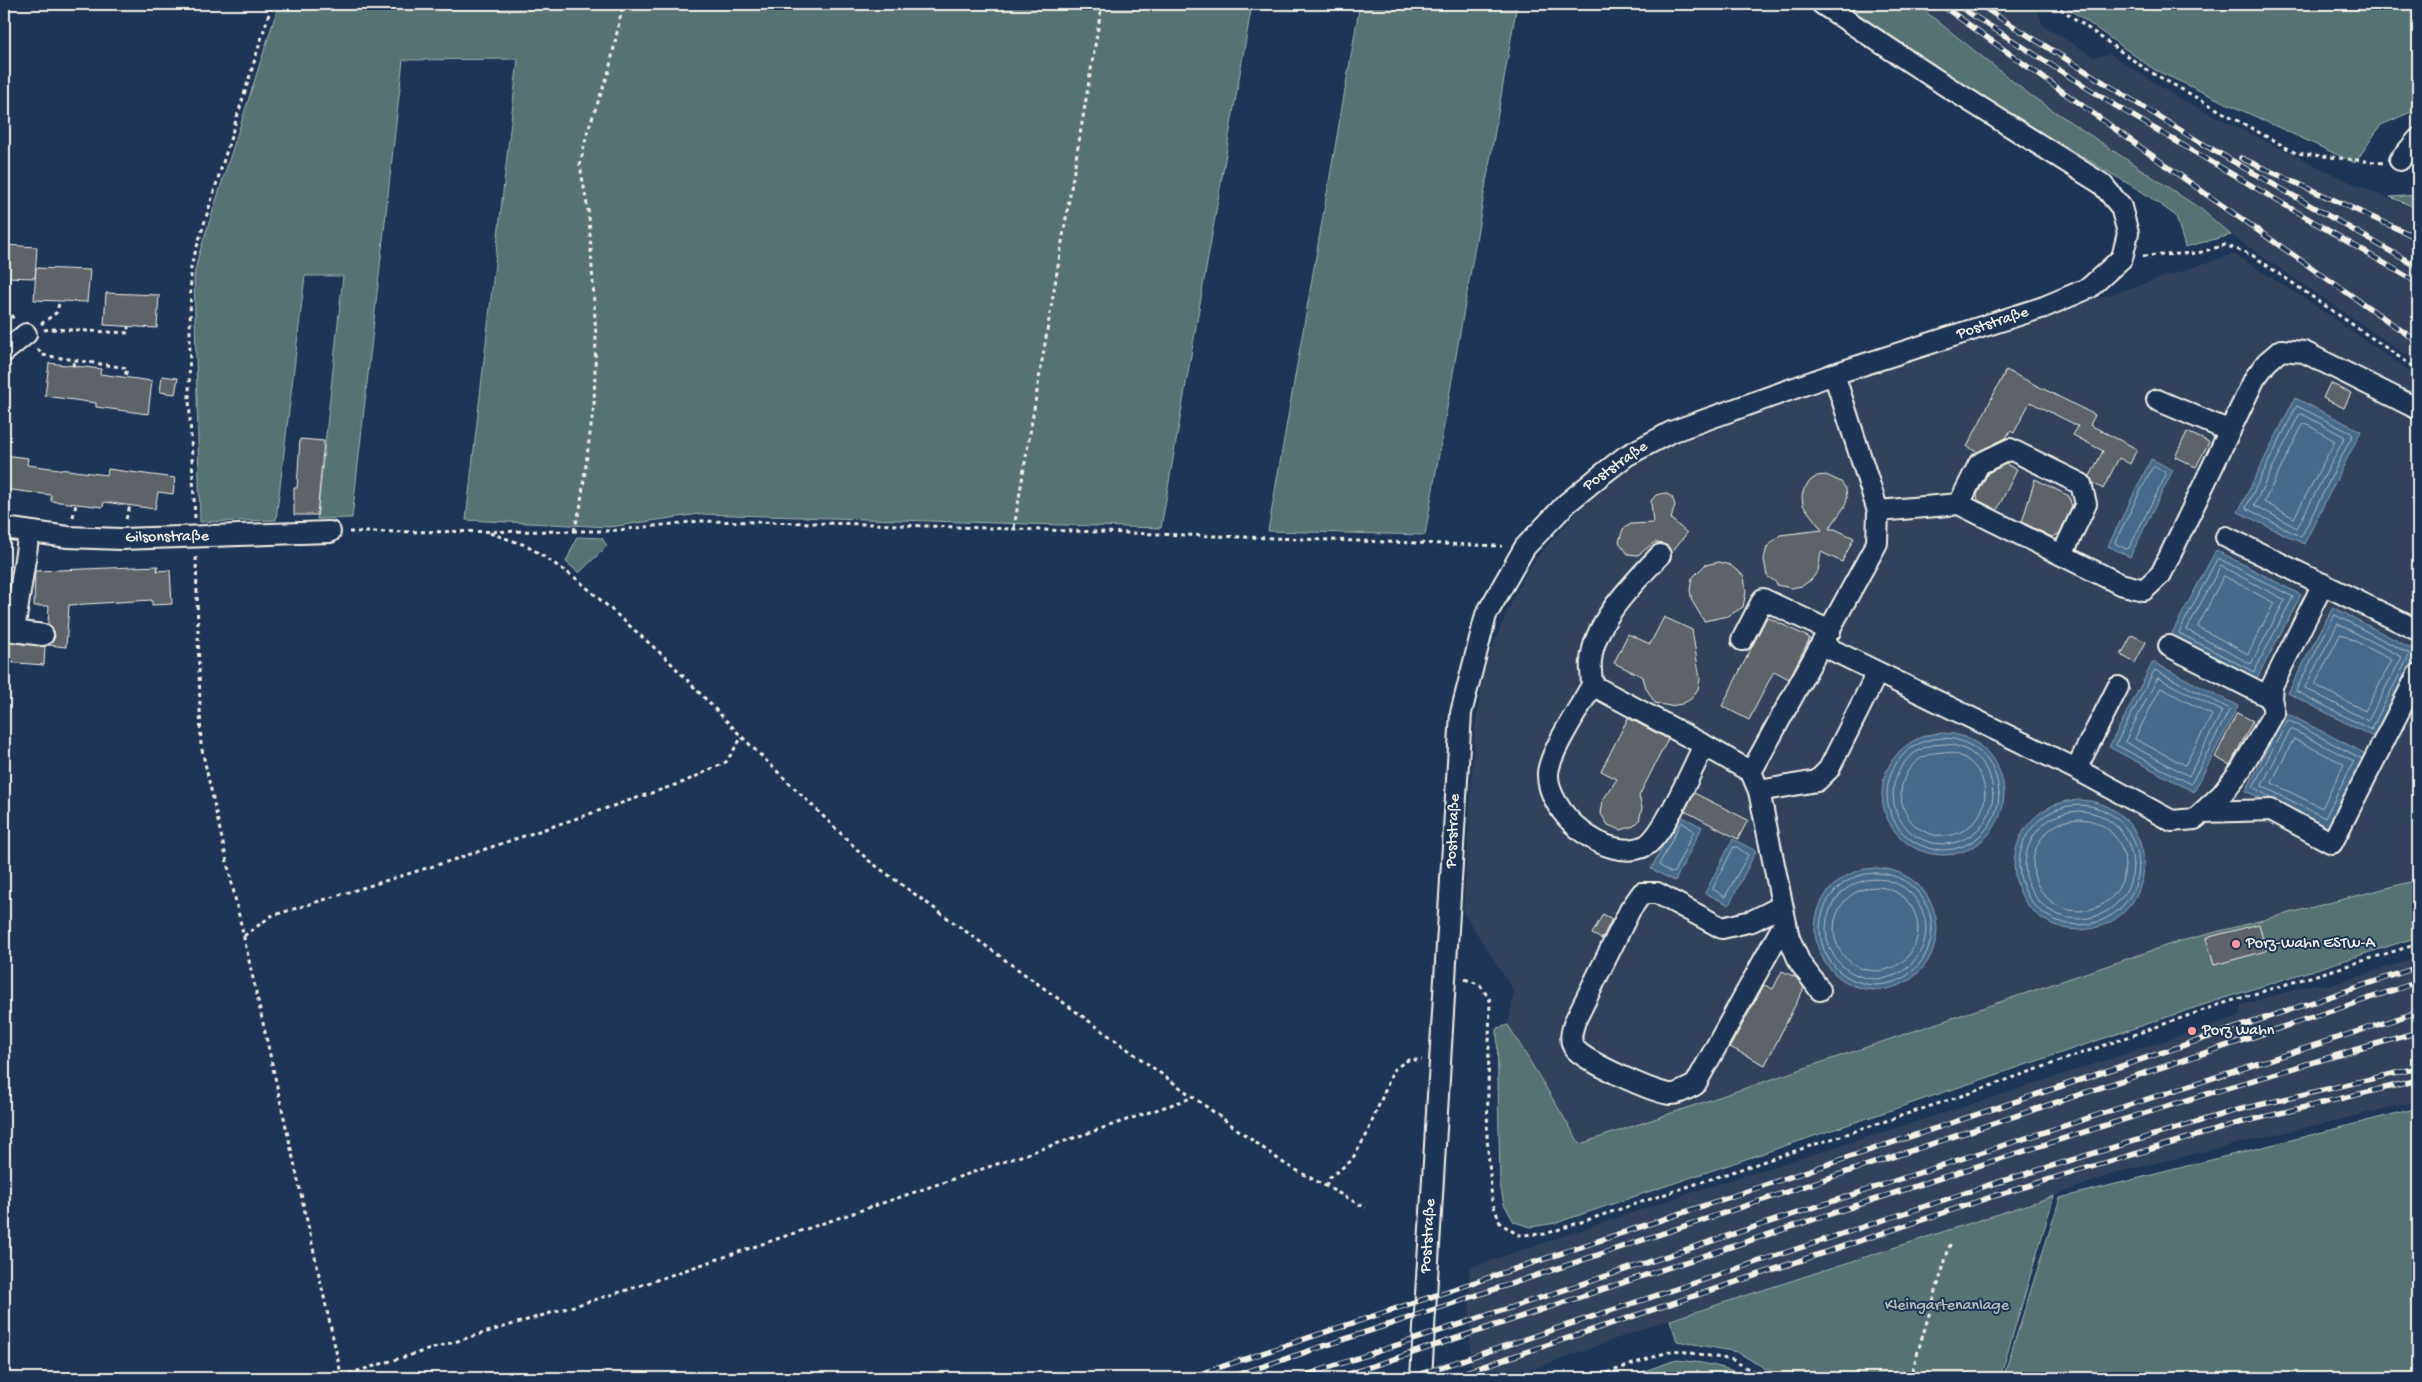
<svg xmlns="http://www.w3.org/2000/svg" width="2422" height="1382" font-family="'Gochi Hand',sans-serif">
  <rect width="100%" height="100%" fill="#1d3557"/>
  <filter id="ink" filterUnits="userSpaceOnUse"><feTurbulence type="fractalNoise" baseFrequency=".02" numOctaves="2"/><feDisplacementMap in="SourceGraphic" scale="10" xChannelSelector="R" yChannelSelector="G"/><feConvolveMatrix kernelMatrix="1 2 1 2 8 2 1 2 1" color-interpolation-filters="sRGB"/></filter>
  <g filter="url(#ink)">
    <g fill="#30435c">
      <polygon points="1916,4 2035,4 2043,25 2094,57 2110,54 2180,99 2343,179 2418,211 2418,363 2231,235 2202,210 2030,95"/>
      <polygon points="2234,254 2304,298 2418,377 2418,880 2177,942 1580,1144 1508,1025 1514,991 1463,912 1475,727 1483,678 1491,650 1515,594 1530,567 1551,540 1583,506 1616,478 1638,463 1693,434 1735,418"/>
      <polygon points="2418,957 2418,1101 2118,1172 2054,1196 1670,1319 1509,1378 1471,1378 1469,1268 1705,1188 1982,1101 2240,1016 2241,1005 2314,984 2329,986"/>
    </g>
    <g fill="#547373" stroke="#a4b2ae">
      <polygon points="279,4 1252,4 1161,528 699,514 610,527 466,520 518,59 403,60 352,518 317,519 343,276 305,276 276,520 200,522 194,275 199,254"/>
      <polygon points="1360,4 1517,4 1425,535 1268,531"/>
      <polygon points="1844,4 1916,4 2030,95 2202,210 2231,235 2185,247 2176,216 2144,193 1993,104"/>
      <polygon points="2062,4 2418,4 2418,109 2381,125 2355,163 2155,70"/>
      <polygon points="2418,195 2418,209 2390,197"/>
      <polygon points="577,537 602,538 607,546 579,573 566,562"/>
      <polygon points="2418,880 2418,937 2215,1001 1556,1223 1531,1227 1514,1222 1504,1204 1500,1184 1497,1028 1508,1025 1580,1144 2177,942"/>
      <polygon points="2418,1108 2418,1378 2003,1378 2060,1198"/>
      <polygon points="2054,1196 2000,1378 1782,1378 1737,1352 1677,1341 1670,1320"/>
      <path d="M1676,1360C1703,1362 1727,1367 1751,1378H1624Z"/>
    </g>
    <g fill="#456a8c" stroke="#8ba0b1">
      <polygon points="2295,398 2361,431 2304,544 2238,512"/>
      <polygon points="2151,459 2173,470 2130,557 2108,546"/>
      <polygon points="2216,550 2301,595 2256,680 2171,635"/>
      <polygon points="2333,607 2418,652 2373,737 2288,693"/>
      <polygon points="2153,662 2238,706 2194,792 2109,747"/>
      <polygon points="2286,713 2370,756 2330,834 2246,791"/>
      <circle cx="1943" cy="794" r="61"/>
      <circle cx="2079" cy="865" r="65"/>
      <polygon points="1679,815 1702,827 1675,881 1651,869"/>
      <polygon points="1733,839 1756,851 1729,905 1705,893"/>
      <circle cx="1876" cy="929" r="61"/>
    </g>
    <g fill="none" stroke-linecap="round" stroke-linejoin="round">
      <g stroke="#aebbc3" stroke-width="1">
        <polygon points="2297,406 2353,434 2301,537 2246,508"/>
        <polygon points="2302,414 2345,437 2297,528 2254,505 2299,415"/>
        <polygon points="2306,424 2335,441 2294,518 2264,502 2302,426"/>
        <polygon points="2155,467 2165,472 2166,475 2129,548 2126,549 2116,544 2115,542 2152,468"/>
        <polygon points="2218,558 2293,597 2254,672 2179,633"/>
        <polygon points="2221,566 2285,600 2251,664 2187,630"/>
        <polygon points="2224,576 2274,603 2248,654 2198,627"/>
        <polygon points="2335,615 2410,654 2371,730 2296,691"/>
        <polygon points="2338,624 2402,657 2368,721 2305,688"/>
        <polygon points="2341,634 2392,660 2365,711 2315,685"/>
        <polygon points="2155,670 2230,709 2191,784 2116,745"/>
        <polygon points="2158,678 2222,711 2189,776 2125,742"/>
        <polygon points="2161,688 2212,715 2185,765 2135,739"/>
        <polygon points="2291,729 2354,761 2325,818 2262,786"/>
        <circle cx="1943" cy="794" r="56"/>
        <polygon points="2294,739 2344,764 2322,808 2272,783"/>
        <circle cx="1943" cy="794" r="50"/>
        <circle cx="1943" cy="794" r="42"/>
        <polyline points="2273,799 2253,787 2288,720 2362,759"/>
        <circle cx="2079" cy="865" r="60"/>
        <circle cx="2079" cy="865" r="54"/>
        <circle cx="2079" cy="865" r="46"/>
        <polygon points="1683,823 1694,831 1674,872 1671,873 1659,865 1680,824"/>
        <polygon points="1734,847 1737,847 1748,855 1725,897 1713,889"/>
        <circle cx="1876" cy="929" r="56"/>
        <circle cx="1876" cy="929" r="50"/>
        <circle cx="1876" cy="929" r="42"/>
      </g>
    </g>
    <g fill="#5d6368" stroke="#f4f1e8">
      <polygon points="4,245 37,247 35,278 4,277"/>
      <polygon points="36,268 90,270 87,302 34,300"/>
      <polygon points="106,293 159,295 157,328 104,325"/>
      <polygon points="49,363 101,369 100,374 152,381 148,414 96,407 96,403 45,396"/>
      <polygon points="2006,370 2095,415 2090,425 2137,449 2130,464 2119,458 2103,489 2093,483 2090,476 2103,451 2073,435 2078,426 2030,402 2014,433 2010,431 2006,438 1977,452 1967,447"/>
      <polygon points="162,376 178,378 175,394 160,392"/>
      <polygon points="2330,383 2351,393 2344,408 2323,398"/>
      <polygon points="2187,432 2209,442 2196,467 2175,457"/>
      <polygon points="300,439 324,441 317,515 294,515 294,488 297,488"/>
      <polygon points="4,455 28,458 27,465 107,475 108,469 175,478 173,494 158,492 155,509 104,502 103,507 51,501 51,495 4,489"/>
      <polygon points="2006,464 2017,470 1997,510 1978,500 1977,495 1988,473"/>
      <polygon points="1826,475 1841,482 1846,489 1847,498 1845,506 1829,529 1835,529 1854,538 1842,562 1821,552 1818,571 1811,580 1802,586 1791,588 1776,585 1777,583 1767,576 1764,559 1767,547 1780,535 1822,530 1803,505 1802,496 1804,489 1810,481 1817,476"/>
      <polygon points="2035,479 2069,496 2072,507 2059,534 2052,537 2022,522"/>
      <polygon points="1665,493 1672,497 1675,505 1671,519 1687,533 1671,553 1668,546 1655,542 1638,555 1628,554 1619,542 1623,529 1631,524 1653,523 1651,501 1656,495"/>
      <polygon points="1719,562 1730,565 1744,576 1746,592 1743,607 1728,616 1704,621 1692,601 1690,590 1692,578 1705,565"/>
      <polygon points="158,566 157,571 170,570 172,604 152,605 152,600 69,605 66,647 48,645 55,637 54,631 48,625 49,606 34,606 35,571"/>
      <polygon points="1664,617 1692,630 1700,679 1698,689 1691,699 1682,704 1670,706 1655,703 1646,688 1643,677 1614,663 1628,634 1650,644"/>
      <polygon points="1767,617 1810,638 1789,679 1774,671 1749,720 1722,706"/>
      <polygon points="2132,635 2146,642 2135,663 2121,655"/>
      <polygon points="4,642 45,646 44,665 4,662"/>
      <polygon points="2237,713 2253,721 2230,765 2215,757"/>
      <polygon points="1628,718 1668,739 1639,796 1642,808 1639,821 1634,826 1621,830 1608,825 1601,814 1603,800 1617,779 1601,771"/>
      <polygon points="1694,793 1748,820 1738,839 1685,811"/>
      <polygon points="1603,914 1612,919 1602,939 1592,934"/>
      <polygon points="2259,924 2266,951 2214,965 2206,938"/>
      <polygon points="1782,971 1797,978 1804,988 1765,1065 1730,1047 1764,985 1773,989"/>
    </g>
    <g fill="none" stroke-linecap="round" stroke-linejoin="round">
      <defs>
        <g id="minor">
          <polyline points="2400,160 2418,139"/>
          <polyline points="4,352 26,334"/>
          <polyline points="2157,400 2230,431"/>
          <polyline points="1959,504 1979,464 2010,449 2081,484 2086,504 2062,555"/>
          <polyline points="1878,511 1959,504 2120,584 2144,590 2161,574 2255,378 2267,362 2281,350 2304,352 2418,409"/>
          <polyline points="4,528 68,537 121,539 330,532"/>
          <polyline points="29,533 14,631 43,635"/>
          <polyline points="2226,537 2417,630 2418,629"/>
          <polyline points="1742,640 1763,599 1830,631"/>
          <polyline points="1822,645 2076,769 2172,821 2195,819 2222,794 2240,771 2274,713 2271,698 2272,686 2323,584"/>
          <polyline points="2169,646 2271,698"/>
          <path d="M1592,685C1592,677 1590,669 1591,661C1594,621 1634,583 1660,555"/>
          <path d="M1704,745L1592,685C1581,706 1550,751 1548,773C1546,812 1606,864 1645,846C1664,836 1693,767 1704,745L1751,772"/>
          <polyline points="2076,769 2118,687"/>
          <polyline points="1759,791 1817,781 1829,769 1877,673"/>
          <polyline points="2203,812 2271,810 2332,843 2418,674"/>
          <path d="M1782,906L1752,921L1722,928L1657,893H1642L1630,910L1575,1021C1572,1030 1568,1042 1576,1050C1589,1063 1652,1092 1670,1094C1677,1095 1688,1088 1695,1085L1785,922"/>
          <polyline points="1820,990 1800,963 1789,938 1759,791 1751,772 1877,543 1878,511 1834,374"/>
          <polyline points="1421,1378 1461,713 1486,615 1525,547 1566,504 1600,476 1626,456 1671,432 1834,374 2044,307 2089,288 2122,258 2128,233 2121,207 2102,184 1943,84 1822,4"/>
        </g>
      </defs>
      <use href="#minor" stroke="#f4f1e8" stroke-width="24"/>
      <g stroke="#f4f1e8" stroke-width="3" stroke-dasharray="4 4" stroke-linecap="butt">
        <polyline points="2054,4 2147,70 2296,153 2383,163"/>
        <polyline points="2143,256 2198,253 2225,245 2252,255 2418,370"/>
        <polyline points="8,277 6,309 14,319"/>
        <polyline points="41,324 56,313 60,301"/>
        <polyline points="44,330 51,329 128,333 128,327"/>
        <polyline points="38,349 42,355 127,368 125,377"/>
        <polyline points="73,366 74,360"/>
        <polyline points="73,517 76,504"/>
        <polyline points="195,518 189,398 191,266 272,4"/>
        <polyline points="126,519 130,506"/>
        <polyline points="1014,528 1102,4"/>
        <polyline points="574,531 580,509 594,404 596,336 589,216 580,165 587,133 609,71 623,4"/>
        <polyline points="349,532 609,531 700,521 870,524 1502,546"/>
        <polyline points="490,533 528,546 577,579 667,659 742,737 868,860 1285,1164 1366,1208"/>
        <polyline points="196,557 201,745 342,1378"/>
        <polyline points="244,936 271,916 453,860 684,782 726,762 742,737"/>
        <polyline points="1465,979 1480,985 1490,1000 1487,1137 1492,1201 1500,1223 1518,1235 1545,1234 1967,1094 2218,1005 2418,944"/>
        <polyline points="1326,1186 1330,1177 1351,1161 1366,1136 1394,1069 1408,1060 1422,1060"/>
        <polyline points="341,1376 627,1290 1194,1097"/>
        <polyline points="1592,1378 1674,1350 1733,1360 1764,1378"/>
        <polyline points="1910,1378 1951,1241"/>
      </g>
      <use href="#minor" stroke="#1d3557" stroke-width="20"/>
      <defs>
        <g id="rail">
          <polyline points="1940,4 2210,197 2418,342"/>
          <polyline points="1955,4 2116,106 2418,283"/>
          <polyline points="1978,4 2201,143 2418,267"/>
          <polyline points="2241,158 2418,238"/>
          <polyline points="1188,1378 2418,967"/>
          <polyline points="1228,1378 2418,982"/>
          <polyline points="1297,1378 1964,1158 2418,1012"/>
          <path d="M1337,1378C1696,1259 2054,1135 2418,1032"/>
          <polyline points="1408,1378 1989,1185 2233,1111 2418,1068"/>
          <polyline points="1448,1378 1994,1196 2239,1123 2418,1080"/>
        </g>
      </defs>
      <use href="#rail" stroke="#f4f1e8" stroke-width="5.5"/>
      <use href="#rail" stroke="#1d3557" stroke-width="4" stroke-dasharray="11" stroke-linecap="butt"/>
    </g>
  </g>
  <g fill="#ff9aa2" stroke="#1d3557" stroke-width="2">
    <circle cx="2236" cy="944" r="5"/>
    <circle cx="2192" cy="1031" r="5"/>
  </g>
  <g text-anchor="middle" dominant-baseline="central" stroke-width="4" stroke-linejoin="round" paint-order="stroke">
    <g font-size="16" fill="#f4f1e8" stroke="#1d3557">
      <text transform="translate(1993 324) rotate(-18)">Poststraße</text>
      <text transform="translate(1616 467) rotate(-35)">Poststraße</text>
      <text transform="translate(167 538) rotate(-1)">Gilsonstraße</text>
      <text transform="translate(1454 831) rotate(-87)">Poststraße</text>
      <text transform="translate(1429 1236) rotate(-86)">Poststraße</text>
    </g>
    <g font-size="16" fill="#f4f1e8" stroke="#1d3557" text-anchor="start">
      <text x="2246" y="944">Porz-Wahn ESTW-A</text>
      <text x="2202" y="1031">Porz Wahn</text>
    </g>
    <g font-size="16" fill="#b4bfb9" stroke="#1d3557">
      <text x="1947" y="1306">Kleingartenanlage</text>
    </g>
  </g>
  <rect width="2422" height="1382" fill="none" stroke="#1d3557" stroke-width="20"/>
  <rect x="10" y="10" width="2402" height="1362" fill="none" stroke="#f4f1e8" stroke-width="2" filter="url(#ink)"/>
</svg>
